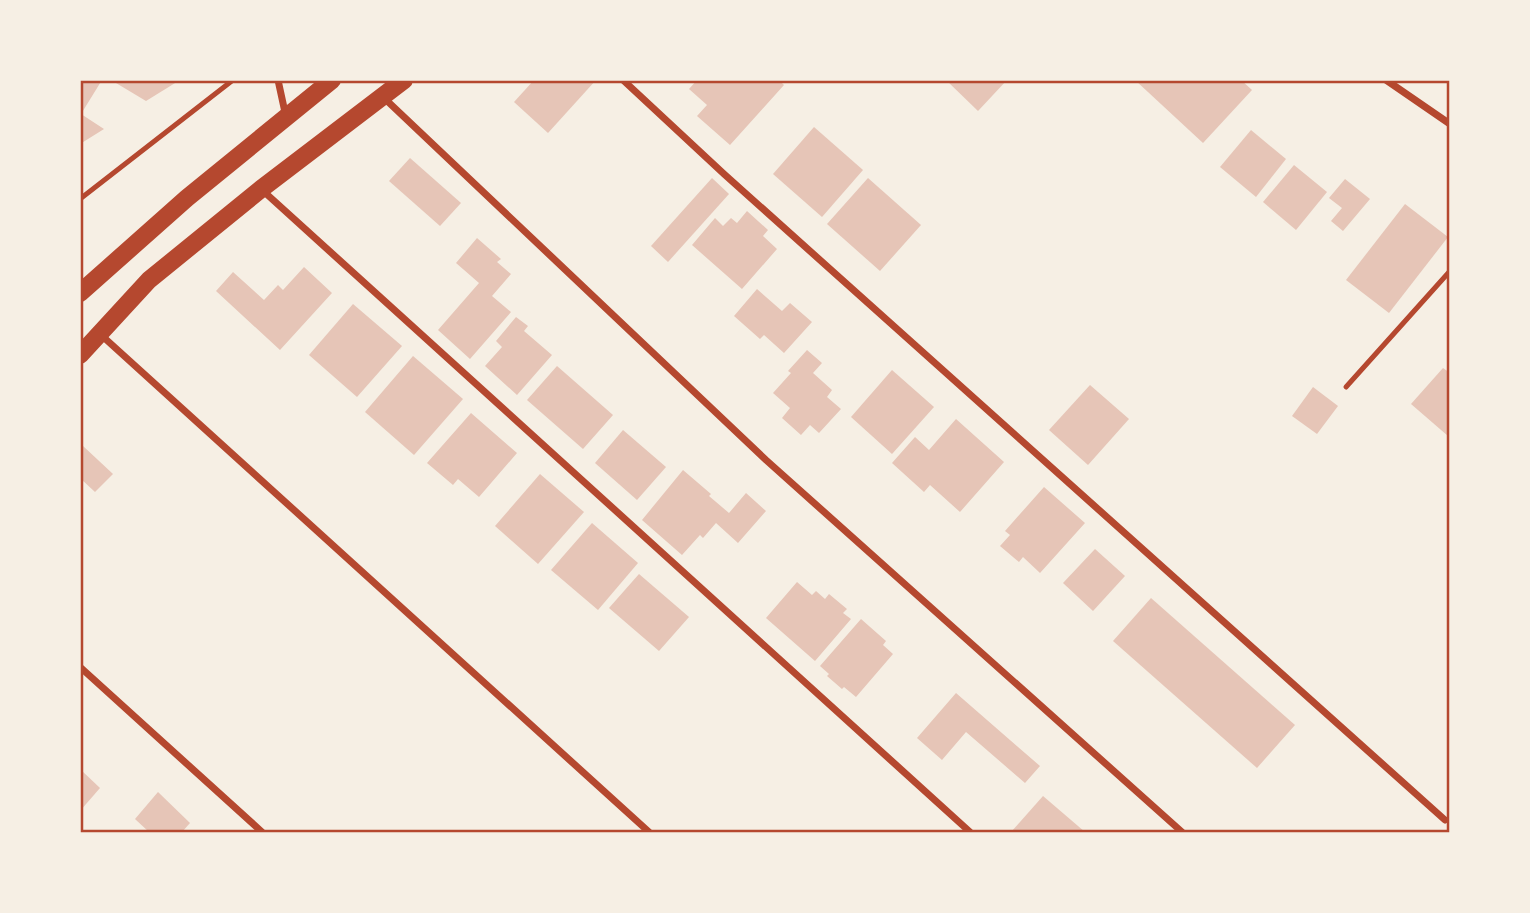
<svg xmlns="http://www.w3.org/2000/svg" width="1530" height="913" font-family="'Noto Serif',serif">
  <rect width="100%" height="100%" fill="#f6efe4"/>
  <g fill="#e6c5b7">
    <polygon points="80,80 102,80 81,114 104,129 80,144"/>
    <polygon points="111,80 180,80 146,101"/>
    <polygon points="534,80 596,80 548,133 514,102"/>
    <polygon points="697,80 779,80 784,85 730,145 697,116 707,105 689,89"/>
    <polygon points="946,80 1007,80 978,111"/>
    <polygon points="1135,80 1241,80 1252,90 1203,143"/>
    <polygon points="814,127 863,170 822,217 773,174"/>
    <polygon points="1251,130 1286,159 1256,197 1220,167"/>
    <polygon points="410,158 461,203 440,226 389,181"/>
    <polygon points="1294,165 1327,192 1296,230 1263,202"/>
    <polygon points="712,178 729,194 668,262 651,246"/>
    <polygon points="868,178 921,225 880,271 827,224"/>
    <polygon points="1345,179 1370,199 1343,231 1331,221 1342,208 1329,198"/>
    <polygon points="1405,204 1448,237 1389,313 1346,280"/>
    <polygon points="747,211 768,230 763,236 777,249 742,289 692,245 715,218 723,226 731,218 737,223"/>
    <polygon points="477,238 501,259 497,262 511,274 492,296 511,312 470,359 438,330 479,283 456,263"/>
    <polygon points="304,267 332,293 280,350 216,291 233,272 264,300 278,285 283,290"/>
    <polygon points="757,289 782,311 790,303 812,322 784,353 764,335 760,339 734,316"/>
    <polygon points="353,304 402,346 357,397 309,355"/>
    <polygon points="516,317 528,326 524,331 552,355 517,395 485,366 502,347 496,341"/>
    <polygon points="807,350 822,363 813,373 832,390 827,397 841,409 819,433 810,425 801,435 782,418 790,408 773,393 791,373 788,371"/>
    <polygon points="413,356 463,399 414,455 365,412"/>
    <polygon points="557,366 613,415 583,449 527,400"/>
    <polygon points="1443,368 1450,373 1450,435 1448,436 1411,404"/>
    <polygon points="892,370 934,407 892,454 851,417"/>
    <polygon points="1090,385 1129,419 1088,465 1049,430"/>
    <polygon points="1313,387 1338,406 1317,434 1292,416"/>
    <polygon points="471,413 517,453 479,497 458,479 453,485 427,463"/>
    <polygon points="956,419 1004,462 960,512 930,485 924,492 892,463 915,437 929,450"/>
    <polygon points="623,430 666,467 637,500 595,463"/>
    <polygon points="83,446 113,474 95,492 80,478 80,448"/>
    <polygon points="683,470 711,494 709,496 729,513 746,493 766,511 738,543 716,523 703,538 700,535 682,555 642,520"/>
    <polygon points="540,474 584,512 538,564 495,526"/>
    <polygon points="1044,487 1085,523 1040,573 1023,557 1019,562 1000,546 1010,535 1005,531"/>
    <polygon points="592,523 638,563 598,610 551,570"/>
    <polygon points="1095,549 1125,576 1093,611 1063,583"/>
    <polygon points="639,574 689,617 659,651 609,608"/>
    <polygon points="797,582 812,595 816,591 825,599 829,594 847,609 843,613 851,619 815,661 766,618"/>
    <polygon points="1151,598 1295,725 1257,768 1113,641"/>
    <polygon points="861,619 886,641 883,645 893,654 856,697 844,687 842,689 827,676 829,674 820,666"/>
    <polygon points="956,693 1040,766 1025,783 966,732 942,760 917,738"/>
    <polygon points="80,769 100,788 80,811"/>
    <polygon points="158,792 190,823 182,832 149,832 135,819"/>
    <polygon points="1043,796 1085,832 1011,832"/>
  </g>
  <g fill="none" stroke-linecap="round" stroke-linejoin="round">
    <g stroke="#b5482f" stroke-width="5">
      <polyline points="80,199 233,80"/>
      <polyline points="1346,387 1450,271"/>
    </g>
    <g stroke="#b5482f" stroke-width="7">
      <polyline points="278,80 286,117"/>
      <polyline points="623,80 724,174 1445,820"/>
      <polyline points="1386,80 1450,124"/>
      <polyline points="383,97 766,460 1182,832"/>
      <polyline points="261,189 970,832"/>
      <polyline points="100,334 649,832"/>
      <polyline points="80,667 262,832"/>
    </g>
    <g stroke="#b5482f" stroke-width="18">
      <polyline points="80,293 187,198 332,80"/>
      <polyline points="80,355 149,280 261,189 404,80"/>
    </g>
  </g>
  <rect width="1530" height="913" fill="none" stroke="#f6efe4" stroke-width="164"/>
  <rect x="82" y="82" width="1366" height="749" fill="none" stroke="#b5482f" stroke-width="2.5"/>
</svg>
